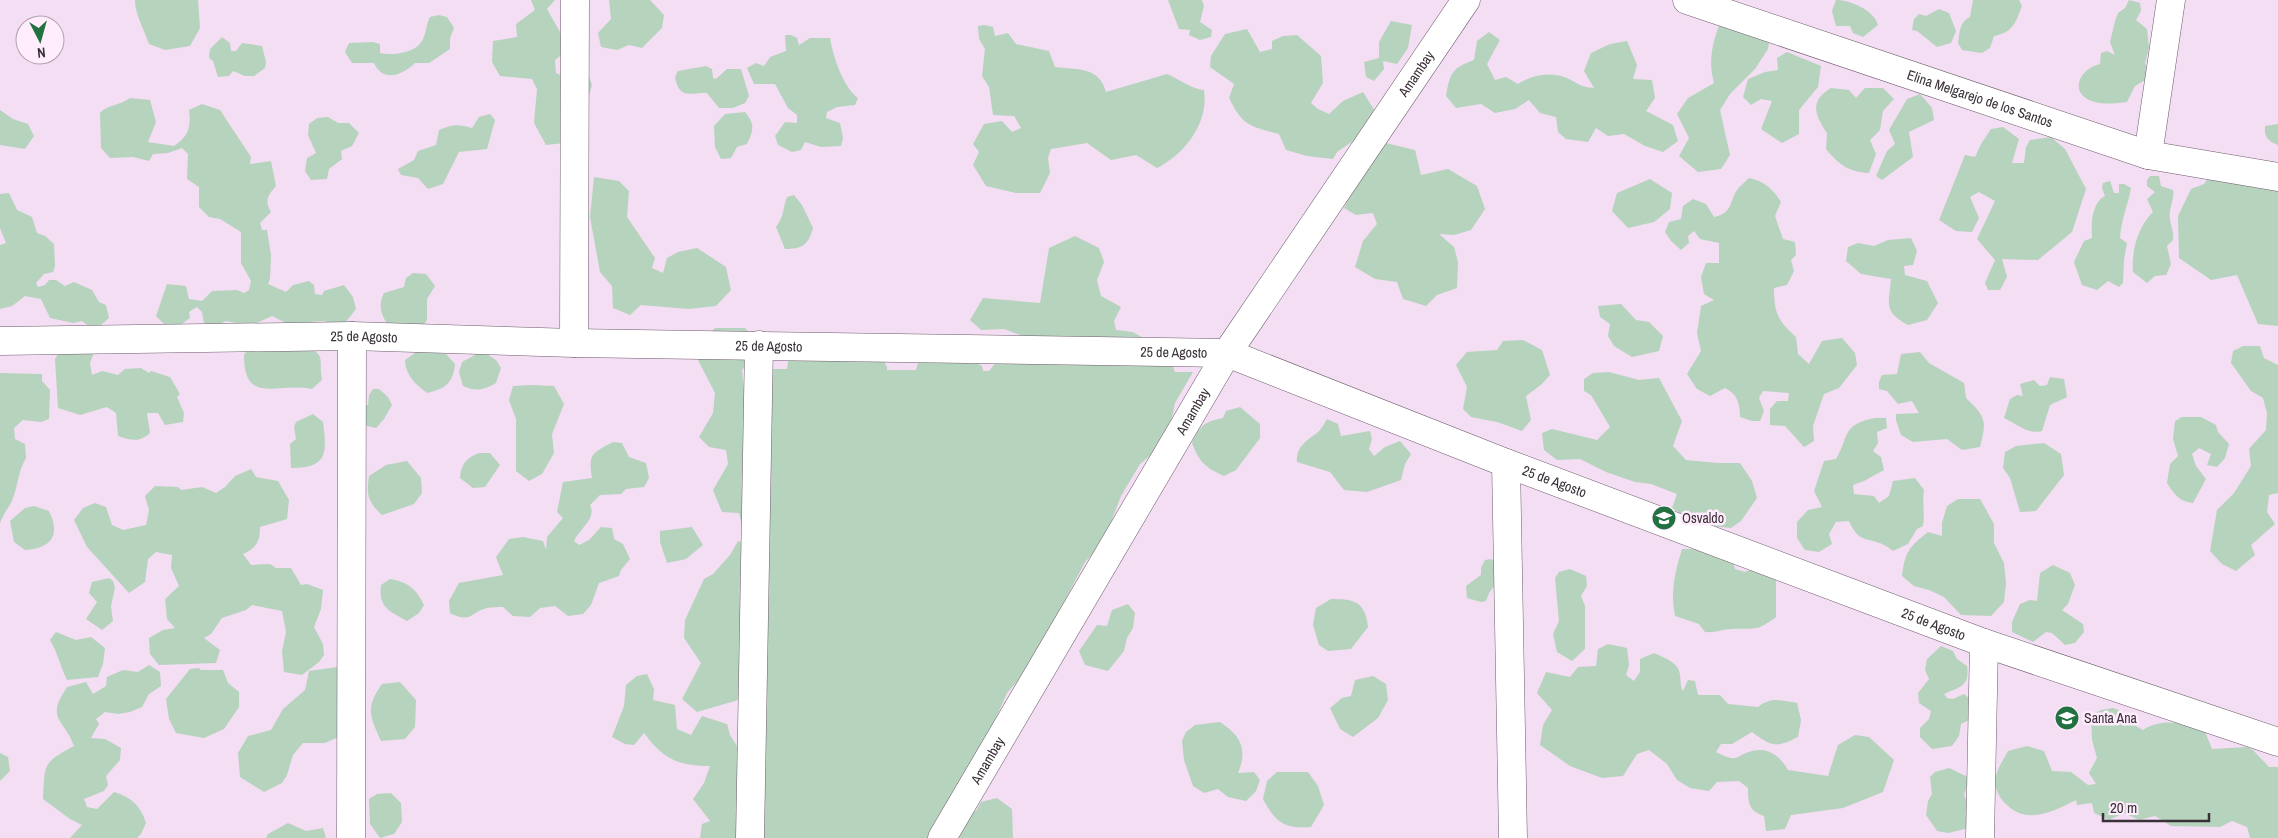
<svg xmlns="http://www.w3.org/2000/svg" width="2278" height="838" font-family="'Archivo Narrow',sans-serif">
  <rect width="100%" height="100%" fill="#f4def3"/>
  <g fill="#b6d3bd">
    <path d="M135,0H198L200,28L190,46L165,50L149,44C144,29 135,15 135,0Z"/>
    <polygon points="531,0 555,0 547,9 560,32 564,53 555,60 556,73 564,77 587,72 592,85 588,99 565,143 546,145 534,123 537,89 532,79 500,76 492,62 493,41 517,37 516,24 535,10"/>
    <polygon points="609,0 650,0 664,15 662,28 642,48 629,45 617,50 601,47 598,33 611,19"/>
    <polygon points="1168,0 1202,0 1204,6 1200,22 1212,30 1211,37 1200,40 1189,35 1190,30 1179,29"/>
    <path d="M1836,0C1850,0 1874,10 1878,25L1863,37L1853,33L1850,26H1836L1832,11Z"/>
    <path d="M1973,0H2019L2022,6C2015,24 2013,32 1994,36L1990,48L1982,53L1962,50L1958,43C1960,33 1959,22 1970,17Z"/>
    <path d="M2129,0L2140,3L2141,11L2136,20L2147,29L2149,48L2145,63L2149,74L2145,80L2135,86L2127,102C2116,103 2106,105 2095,102C2068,95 2078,69 2100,64L2101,53L2107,51L2115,55L2110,42L2115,21L2118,13L2125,8Z"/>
    <polygon points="1939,9 1949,13 1956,31 1951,43 1937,47 1917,31 1912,30 1914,19 1919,14 1926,16"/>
    <path d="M439,15L447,17L454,28L450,38V49L429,63H415C403,75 383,83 374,63H352L345,52L349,43L373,42L380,44V53C393,56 415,53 422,41C426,35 426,24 430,17Z"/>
    <path d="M1772,19L1768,49L1755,69L1730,94L1720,110L1730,155L1721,169L1698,172L1679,156L1689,138L1677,114L1688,98L1714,83C1708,61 1712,44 1720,23Z"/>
    <polygon points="1391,21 1412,25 1408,48 1397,64 1383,61 1384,69 1374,81 1366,77 1364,62 1379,58 1379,42"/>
    <path d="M984,25L993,27L995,36L1008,33L1016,44L1049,51L1055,67C1077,70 1099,66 1106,92L1167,74C1179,79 1191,89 1204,90C1209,123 1185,154 1157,168L1136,155L1111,160L1087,143L1051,149L1048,158L1050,173L1040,193H1016L986,186L973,165L979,152L973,144L984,124L1002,121L1012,132L1021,128L1014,116L993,115L989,87L982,76L985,49L979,39L978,26Z"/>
    <path d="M1247,29L1260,52L1272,49V41L1283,36L1297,35L1321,56L1323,83L1311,103L1318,109L1329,114L1343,101L1363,92L1375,111L1356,139L1337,152L1333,159L1307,156L1286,150L1279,134C1249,126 1243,126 1229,98L1234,84L1210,67L1211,56L1225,34Z"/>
    <path d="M1489,32L1500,40L1487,64L1495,80L1506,77L1518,84C1532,75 1548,72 1564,77C1578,82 1578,87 1594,88L1584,71L1591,53L1610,44L1627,41L1637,65L1633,79L1652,80L1655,98L1646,111L1673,125L1678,141L1663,152L1645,146L1624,134L1608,136L1596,128L1588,142L1566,139L1558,132L1556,117L1540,113L1529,100L1515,109L1495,113L1481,104L1456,108L1446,96C1450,73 1452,68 1474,60L1477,41Z"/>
    <path d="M785,35H791L797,38L799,45L810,38H830C833,56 843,87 858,98L855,105L837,107L827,112L826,118L840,123L843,138L841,146L821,147L805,142L801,150L792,152L778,145L775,136L785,122L797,123V115L788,108L775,84H754L747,68L756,63L764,66L770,57L786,51Z"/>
    <polygon points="222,37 230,43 231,51 236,51 242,43 262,46 266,62 265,68 254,76 245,76 233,71 229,76 218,77 213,61 209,58 210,49"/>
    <polygon points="1787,52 1821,66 1818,87 1799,110 1799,134 1782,143 1761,129 1772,101 1761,99 1751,105 1743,97 1748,79 1765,72 1778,70 1777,58"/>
    <path d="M706,66L712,69L713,78L716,79L727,69H741L749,96L745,103L733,108H719L707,93C689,93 679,99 675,77L678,71Z"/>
    <path d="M1831,88L1849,90L1856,98L1865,88H1883L1894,99L1883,111L1880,130L1870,140L1876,154L1869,173C1849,172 1839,165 1826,149L1827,133C1815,115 1809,101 1831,88Z"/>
    <polygon points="1920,94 1932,108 1934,120 1909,132 1913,157 1882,180 1876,176 1887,151 1895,144 1889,130 1907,99"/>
    <path d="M130,98L150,100L156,122L148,142L174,146C189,136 191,127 189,110L202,104L220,110L251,157L250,164L271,161L276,186C268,195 264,201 271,212L260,223L262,230H267L271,255L270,279L268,284L286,292L293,285L309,281L314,285L315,294L322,295L324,291L344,285L353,297L356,309L345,323L337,325L324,321L310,322L302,330L289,332L284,322L272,316L250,326L226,321L215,326L204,323L202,312L197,307L189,312L190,318L179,326L165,325L156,316L167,284L186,286L189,299L202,301L212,291L237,290L244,293L249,290L251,281L241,263V232L220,219L209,217L199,207V187L187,179L188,154L182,148L168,153L153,154L149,161L133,157L110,158L101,148L100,113C107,105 121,105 130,98Z"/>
    <polygon points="0,110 13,119 28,124 34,136 25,149 0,145"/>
    <path d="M745,112C755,124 754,130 747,144L737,147L731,158L721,159L715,147L714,126L725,114Z"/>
    <path d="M490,114L495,120L487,149L459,152L443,184L428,189L418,178L401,175L398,169L414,160L418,151L436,145L439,130C452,124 459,124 472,128L479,117Z"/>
    <polygon points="328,117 338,123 349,123 359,133 352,146 341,151 342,159 329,169 327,179 311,180 305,171 307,158 316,153 308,135 309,124 317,118"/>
    <path d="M2278,124V145C2268,141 2264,137 2265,126Z"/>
    <polygon points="2003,127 2019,139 2012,163 2024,163 2026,147 2030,140 2051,137 2065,149 2086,189 2072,232 2038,260 2002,259 2007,277 2000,290 1988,290 1985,283 1995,260 1977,239 1995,201 1979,192 1970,197 1979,218 1972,232 1956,231 1939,220 1965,155 1975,157 1981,144 1991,129"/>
    <polygon points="1386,143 1415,150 1421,175 1448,169 1477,186 1485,209 1471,230 1454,235 1439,234 1454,247 1458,262 1457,288 1437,295 1426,306 1403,299 1397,282 1375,279 1355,267 1363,241 1377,224 1373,213 1356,215 1344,208 1359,177"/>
    <polygon points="2220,162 2278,183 2278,326 2258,324 2237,275 2211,280 2179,258 2178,216 2191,189 2204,184"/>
    <path d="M2150,176H2159L2161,186L2173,190C2175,199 2168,210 2170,219C2171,227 2174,231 2173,240L2167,246L2171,264L2166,275L2155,276L2147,283L2133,272C2131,252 2138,226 2153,212L2147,199L2155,192L2147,186V180Z"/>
    <polygon points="594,177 619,181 629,191 627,217 655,258 652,268 663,273 667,258 678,252 697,248 726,267 731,290 716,306 689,309 641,305 630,315 613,308 612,286 600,272 590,217"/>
    <path d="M1749,178C1764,181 1773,189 1781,202L1775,216L1783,239L1795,242L1796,255L1791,260L1794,271L1787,285L1774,288C1774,313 1778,321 1796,337L1798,354L1809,364L1822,341L1842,338L1855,353L1857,365L1839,388L1824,394L1813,426L1814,441L1804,447L1785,426L1770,425V409L1777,401H1788L1789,393L1763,391L1759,398L1764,411L1760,421H1752L1740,417C1740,403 1737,394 1725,388L1710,396L1697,389L1687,374L1701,351L1697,333L1701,306L1714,300L1704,294L1701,277L1706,263H1719V243L1700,239L1694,231L1688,236L1689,243L1681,250L1671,241L1665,232L1669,222L1681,219L1683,206L1693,199L1706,204L1714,217C1733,213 1729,202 1737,190C1740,186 1745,182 1749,178Z"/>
    <polygon points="1650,179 1672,193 1670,209 1654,222 1628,228 1612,211 1617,193"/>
    <path d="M2110,181L2114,193H2119V184H2124L2131,188C2128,205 2121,220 2120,238L2127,243L2124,260L2123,283L2119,287L2108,281L2097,290L2082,285L2074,262L2084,241L2092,238C2091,224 2092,202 2105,196L2102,188L2103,183Z"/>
    <polygon points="9,193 17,210 32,217 37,233 45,236 54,244 55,266 53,272 44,274 36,283 38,287 45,285 49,280 56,280 65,286 74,282 92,290 99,302 106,305 109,318 101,325 90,327 82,321 73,323 50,318 41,299 25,296 12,306 0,309 0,245 6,243 0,228 0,194"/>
    <path d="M794,195L802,205L813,228C808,245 803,249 785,249L776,227C785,215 782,210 787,197Z"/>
    <path d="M1075,236L1099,248L1104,262L1097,280L1101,296L1121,307L1114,321L1116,330C1122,331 1127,331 1132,332C1144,336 1173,360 1175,372H1193L1175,403L1170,427L1152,454L1140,464L1121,496L1103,543L1085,562L1029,668L1007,693L995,720L930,838H700L702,824L710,821L693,799L704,783L710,766C678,766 663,759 644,733L634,745L625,744L612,737L624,706L626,685L637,676L647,674L654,689L653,700L675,705L677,729L691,735L702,716L727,724L730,735L739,749L752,696L697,712L682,699L701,663L684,638L685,620L704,579L713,574L730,555L738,541L762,548L744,534L739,513L722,512L713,490L728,464L726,450L709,447L699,437L713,413L715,393L698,360L700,343L715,328H745L755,339L754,359L742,370L744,390L752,398L767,369H787L789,356H850L855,362L860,361L864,355H881L887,367V370H916L919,360L965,356L969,364L977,363L982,366L983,371H989L1012,342L1034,340L1004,329L981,330L970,320L983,298L1040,303L1049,248Z"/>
    <path d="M1911,238L1917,251L1913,265L1904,266L1905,275L1927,281L1938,303L1927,320L1908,325C1883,311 1889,305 1891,279L1861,274L1846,261L1848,247L1858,243L1874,246L1888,240Z"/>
    <path d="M413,273L426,274L435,286L427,299V320L420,330L391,329C382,317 377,307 384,293L404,287L406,278Z"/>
    <polygon points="1621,304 1636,320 1649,322 1663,336 1659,351 1632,357 1614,346 1608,336 1610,324 1600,317 1598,306"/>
    <polygon points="1523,340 1542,350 1550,375 1542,384 1526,396 1531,420 1522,431 1497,422 1471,417 1463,409 1467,387 1456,365 1467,352 1497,350 1503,341"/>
    <path d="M307,346C327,357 318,359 322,380L312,389C277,382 244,406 244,355L247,351Z"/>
    <polygon points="2243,346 2260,346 2264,358 2278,365 2278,493 2269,495 2267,512 2275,524 2251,545 2255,555 2236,571 2222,564 2210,551 2217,510 2234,493 2251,466 2249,449 2266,430 2267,413 2263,398 2251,391 2231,363 2233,351"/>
    <path d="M62,348L94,352L90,363L92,375L102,371L118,375L125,369L141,368L149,373L151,371L170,377L180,394L177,397L184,413L183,422L165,425L158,413H147L150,433C139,443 131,440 118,436L116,413L107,407L80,415L58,408L55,359Z"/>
    <path d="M422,348L429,352L446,354L455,364C453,383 446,388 428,393C416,386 405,374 405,360Z"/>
    <path d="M482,351L496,360L501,368L496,383C484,390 476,392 463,386L459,372L462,362Z"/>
    <path d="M1920,352L1929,363L1964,383L1966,398C1986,417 1987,421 1980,447L1962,450L1947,439L1913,442L1901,435L1896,420V414L1919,413L1912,401L1898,404L1887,391L1879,389V382L1882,375L1897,374L1901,354Z"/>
    <polygon points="1609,372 1639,380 1659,378 1682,421 1673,446 1686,460 1718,463 1740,463 1752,481 1757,498 1741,521 1731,528 1698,525 1672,508 1677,494 1651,484 1635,482 1606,472 1580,459 1557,460 1544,450 1542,433 1552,429 1597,440 1610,427 1591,395 1584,391 1584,379 1593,373"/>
    <path d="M0,373L42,374V381L50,390L49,419L41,422L23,420L14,428L15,439L25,444L26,458C18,471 18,486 12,501C8,508 3,515 0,523Z"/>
    <path d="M2050,377L2064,379L2067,397L2050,405L2042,431C2028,435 2017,424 2004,418L2010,399L2017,395L2023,396L2020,384L2034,380L2040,386L2047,385Z"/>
    <polygon points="530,385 554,386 564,404 552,434 554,453 542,474 529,481 516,471 516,419 509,400 513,386"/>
    <polygon points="373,389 379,389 388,397 392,405 384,419 376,428 362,425 358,406 368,405 369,395"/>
    <path d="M1240,407L1260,424V438L1236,470L1224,476C1206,468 1199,462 1192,443C1200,425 1204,422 1223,418L1226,411Z"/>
    <path d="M313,414L323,422C327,453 328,468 291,468L290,444L296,439L294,427L296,422Z"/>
    <path d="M2182,417H2201L2216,425L2218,432L2229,444L2225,458L2217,467L2207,465L2211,454L2199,448L2192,454L2196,466L2206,479L2193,503C2180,502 2174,494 2167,483L2170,464L2178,456L2173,439L2175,421Z"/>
    <path d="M1875,418H1886L1887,428L1877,432L1878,443L1873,451L1881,457L1884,470L1864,481L1853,485L1854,494L1874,496L1879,503L1889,496L1893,481L1915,478L1924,490C1922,503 1925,514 1923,526L1917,529L1908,544L1893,551C1872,533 1861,549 1849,521L1836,522L1829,534L1832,544L1819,552L1805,550L1797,538V522L1808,510L1822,507L1814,491L1824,461L1836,459C1850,435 1841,425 1875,418Z"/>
    <path d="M1327,419L1338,424L1341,436L1370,431L1372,439L1369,449L1374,456L1385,447L1400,441L1411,454L1405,464L1401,480L1367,492L1344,490L1330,472L1297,462C1296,447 1306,441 1317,433C1321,430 1324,424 1327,419Z"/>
    <path d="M613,442L622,443L629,457L646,463L649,478L644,487L626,489L621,494L600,495L590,505C597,519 580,528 574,541L579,545L589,540L601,527L612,528L614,539L623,544L630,559L621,570L619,576L599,583L591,605L583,614L568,616L555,606L540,608L530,617L513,616L503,607C498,607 492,607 487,608C470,612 472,624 450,613L449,601L459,583L503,575L496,557L509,539L523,537L543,541L546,550L547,537L563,518L557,512L563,482L592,478C588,454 592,453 613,442Z"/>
    <polygon points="2044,443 2061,454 2064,475 2036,511 2020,512 2010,478 2003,468 2005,452 2016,446"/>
    <path d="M479,453H490L500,465L485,487L473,488L460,478C461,464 466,458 479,453Z"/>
    <path d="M407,461L421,478L422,493L414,504L382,515C368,502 366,495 369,476L386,465Z"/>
    <path d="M251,469L256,477L278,481L289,500L287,519L260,527C260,542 256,548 243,554L251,565L270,564L276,568H291L301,585L307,584L323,590L321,609L314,627L323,644L324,655L319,662L302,675L284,672L282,651L286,632L282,611L252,605L246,610L222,618L211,634L204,638L220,650L216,663L159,665L150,654L149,638L163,630L175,628L167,619L165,599L179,586L171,568L172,555L156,552L148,559L145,582L129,593L87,547L74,520L83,508L95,503L106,507L112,525L123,530L146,525L149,510L145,496L155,486L178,487L181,490L202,487L216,493L225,487L235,476Z"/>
    <path d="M1958,499H1980L1994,524V543L2004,563L2006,583L2004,602L1991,616L1961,615L1944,597L1929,590L1914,586L1902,576C1905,552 1909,547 1928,532L1942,536V523L1947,506Z"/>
    <path d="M34,506L49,511C61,536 51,548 25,550L14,542L10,521L25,508Z"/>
    <polygon points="692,527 703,545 686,559 667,563 660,542 660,531"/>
    <path d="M1682,549H1707L1733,562L1735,569L1745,572L1754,568L1776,578V617C1756,632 1755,628 1732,629C1722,629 1716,633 1705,632L1699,624L1675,616C1670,591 1675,572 1682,549Z"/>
    <polygon points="1491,559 1500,567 1496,584 1489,593 1486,601 1481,602 1467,598 1466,586 1481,575 1481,568 1485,560"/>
    <polygon points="2053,565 2070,573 2075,585 2068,604 2062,610 2083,624 2084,632 2075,643 2065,645 2052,633 2046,632 2033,642 2012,632 2012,622 2020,604 2030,600 2037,601 2040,573"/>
    <polygon points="1570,569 1586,576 1587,586 1581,596 1585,606 1585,649 1572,661 1557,652 1553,634 1559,621 1555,578 1559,572"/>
    <polygon points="109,578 113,581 115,588 111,606 113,621 102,630 86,619 97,602 89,593 92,582"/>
    <path d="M390,579C407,582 416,588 424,605L419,613L407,621C389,611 378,607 381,585Z"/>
    <path d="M1331,599C1354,599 1365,601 1368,627L1351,649L1328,651L1319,645L1313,625L1316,608Z"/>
    <polygon points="1128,604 1135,613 1133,628 1127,638 1124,651 1108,671 1085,665 1079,651 1097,625 1107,626 1112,610"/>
    <path d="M56,632L76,640L91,637L105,648L103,664L98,677L67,680C60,666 58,653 50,640Z"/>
    <path d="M1608,644L1627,648L1629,665L1626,675L1634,681L1640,672V659L1654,653C1664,658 1679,662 1680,675C1681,682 1680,685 1683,691L1688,680L1695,681L1698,695H1720L1728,704L1758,707C1771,697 1781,700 1797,703L1801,720L1798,737C1776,748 1772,747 1752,732L1732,744H1721L1716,752C1721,754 1726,757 1731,758C1738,759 1740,755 1746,753C1765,745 1779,754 1788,770L1828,776L1838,745L1855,735L1869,737L1894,760L1883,792L1843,808L1791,815L1785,829L1766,831L1764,816C1749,811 1748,803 1748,788L1739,781L1717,782L1709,791L1690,788L1677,780L1667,764L1649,750L1637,754L1623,776L1602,778L1570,766L1540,745L1543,725L1552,710L1537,693L1546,672L1570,677L1578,667L1596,666L1598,649Z"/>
    <path d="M1941,646L1953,651L1957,659L1967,666C1970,686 1960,687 1944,694L1947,698L1953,699L1964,694L1971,700V719L1961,724L1959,736L1952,746L1932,749L1920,737V728L1929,719L1931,711L1919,703L1918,693L1929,679L1925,670L1927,659Z"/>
    <path d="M149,665L160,672L161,686L149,694L142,707L130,712L118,714L105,712L96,719L99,724L91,738L105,739L121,748L120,760L106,776L108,785L104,791L84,799L87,807L97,809L114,792C131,797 141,806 146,823L141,834L137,838H70L82,825L70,819L43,799C45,764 42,763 74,746C64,718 45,720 67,687L86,682L93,694L106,686L107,677L123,670L138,672Z"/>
    <polygon points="337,667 348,681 345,734 325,743 303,743 293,755 287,775 282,783 264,792 240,777 238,753 248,736 271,730 283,709 305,690 309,671"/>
    <polygon points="199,668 201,670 223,670 228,683 239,692 239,707 224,729 204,738 176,733 169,719 166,699 190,669"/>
    <polygon points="1373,676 1386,684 1388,700 1378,718 1353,737 1340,729 1330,708 1342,698 1351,696 1355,680"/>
    <path d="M400,682L416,700L415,727L405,739L381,741C370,716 365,708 382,684Z"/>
    <path d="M2113,708C2131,713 2129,724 2143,730C2163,717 2182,724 2204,729L2212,749L2247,747L2253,750L2269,767H2278V838H2250L2247,827L2232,821L2220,827L2171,826L2155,816L2139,820L2124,813L2109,820L2094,813L2092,803L2077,805L2076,800C2051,813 2024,826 2003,801C1997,794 1994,785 1996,776C1998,767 2004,759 2008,751L2027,746L2044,751L2052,771L2071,772L2088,785L2096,784L2089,773L2097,758L2092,740L2091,716L2101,710Z"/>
    <path d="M1220,722C1241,736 1248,749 1238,773L1254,772L1260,780L1256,791L1246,801L1228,797L1218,789L1204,793L1193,786L1184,760L1182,741L1186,732L1195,725Z"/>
    <polygon points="0,753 8,757 10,771 0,781"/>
    <polygon points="1949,768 1968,777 1968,783 1964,795 1968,804 1969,828 1948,833 1937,831 1926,815 1928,801 1932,794 1930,777 1935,772"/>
    <path d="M1277,772H1308L1318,786L1324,805L1311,827C1284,829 1276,823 1263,799L1267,781Z"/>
    <polygon points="391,793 401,803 402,822 394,834 380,838 370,824 369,799 377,794"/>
    <polygon points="997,798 1012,809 1013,838 955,838 963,814 976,811 981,802"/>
    <polygon points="288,823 306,831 323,828 326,838 266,838 268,834"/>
  </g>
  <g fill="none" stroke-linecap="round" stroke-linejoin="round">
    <defs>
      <g id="minor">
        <path id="s1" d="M1687,0L2148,155L2278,177"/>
        <polyline points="2148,155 2171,0"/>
        <path id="s2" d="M0,341L352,336L574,343L1227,353L1506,463L1984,643L2278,742"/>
        <polyline points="574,343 575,0"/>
        <polyline points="1506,463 1513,838"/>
        <polyline points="351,838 352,336"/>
        <polyline points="750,838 759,345"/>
        <polyline points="1980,838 1984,643"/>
      </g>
      <g id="tertiary">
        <path id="s3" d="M942,838L1227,353L1466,0"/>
      </g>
    </defs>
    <use href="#minor" stroke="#6e5b6d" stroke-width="29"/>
    <use href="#tertiary" stroke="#6e5b6d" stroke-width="29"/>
    <use href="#minor" stroke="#fff" stroke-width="28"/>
    <use href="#tertiary" stroke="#fff" stroke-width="28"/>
  </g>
  <defs>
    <symbol id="school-disc" viewBox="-11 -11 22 22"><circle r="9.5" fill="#217141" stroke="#ffecfd"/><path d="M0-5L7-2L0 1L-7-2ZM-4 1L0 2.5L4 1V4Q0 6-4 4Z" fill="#fff"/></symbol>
  </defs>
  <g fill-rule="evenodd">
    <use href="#school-disc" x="1650" y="504" width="28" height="28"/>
    <use href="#school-disc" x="2053" y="704" width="28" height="28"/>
  </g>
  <g text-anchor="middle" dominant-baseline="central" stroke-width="5" stroke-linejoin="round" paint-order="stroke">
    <g font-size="14" fill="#393038" stroke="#ffecfd">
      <text stroke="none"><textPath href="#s3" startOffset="900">Amambay</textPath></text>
      <text stroke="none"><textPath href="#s1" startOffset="309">Elina Melgarejo de los Santos</textPath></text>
      <text stroke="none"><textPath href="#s2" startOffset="364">25 de Agosto</textPath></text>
      <text stroke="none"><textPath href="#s2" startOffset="769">25 de Agosto</textPath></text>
      <text stroke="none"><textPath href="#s2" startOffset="1174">25 de Agosto</textPath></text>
      <text stroke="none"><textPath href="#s3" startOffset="495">Amambay</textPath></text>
      <text stroke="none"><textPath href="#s2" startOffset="1579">25 de Agosto</textPath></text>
      <text stroke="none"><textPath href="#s2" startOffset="1984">25 de Agosto</textPath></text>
      <text stroke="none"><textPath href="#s3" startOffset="90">Amambay</textPath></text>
    </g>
    <g font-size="14" fill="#393038" stroke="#ffecfd" text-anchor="start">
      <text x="1682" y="518">Osvaldo</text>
      <text x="2084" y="718">Santa Ana</text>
    </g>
  </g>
  <g transform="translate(40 40) rotate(174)"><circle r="24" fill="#ffecfd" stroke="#b0a1ae"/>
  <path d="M0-4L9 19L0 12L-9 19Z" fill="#217141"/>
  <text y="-8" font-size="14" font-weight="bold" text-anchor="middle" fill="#393038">N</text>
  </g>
  <path d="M2103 813v8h106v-8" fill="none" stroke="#393038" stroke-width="2.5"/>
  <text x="2110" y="813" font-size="15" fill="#393038" stroke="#ffecfd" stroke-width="4" paint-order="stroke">20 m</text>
</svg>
